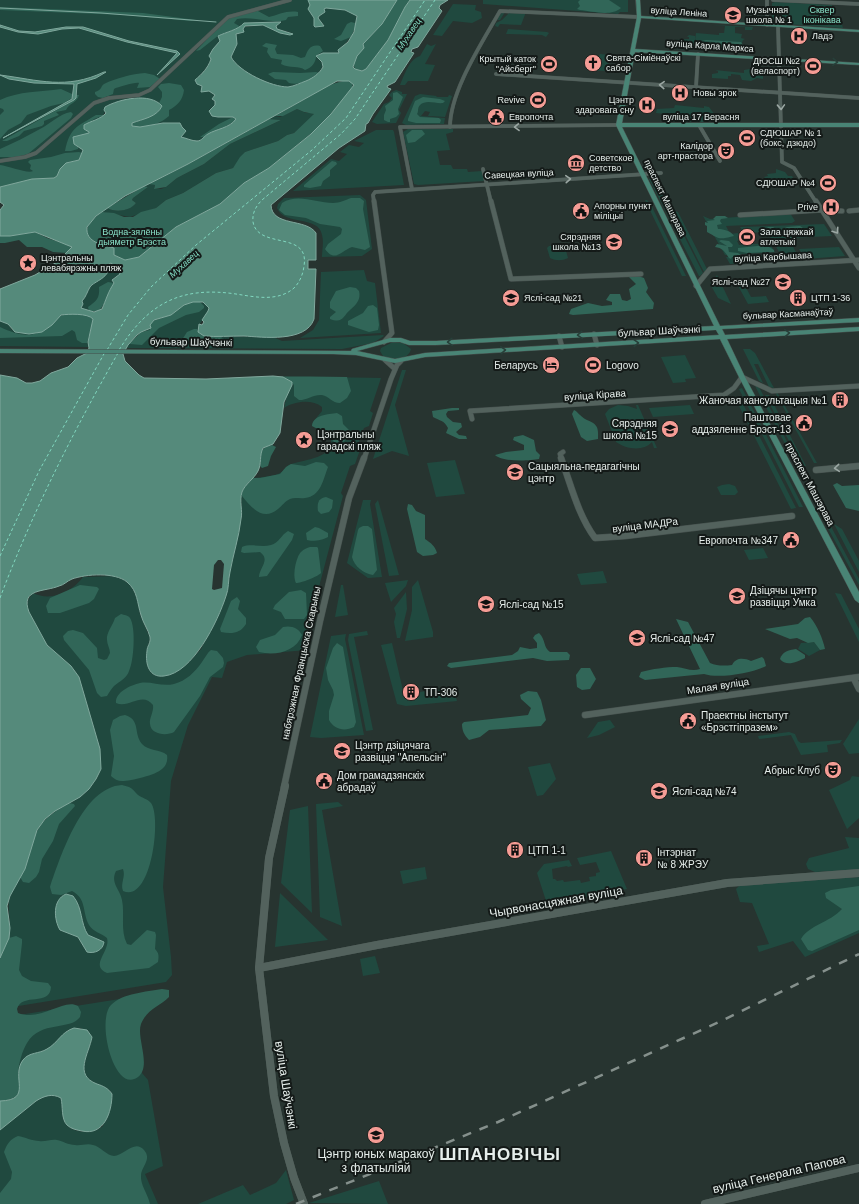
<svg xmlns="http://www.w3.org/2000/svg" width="859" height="1204" font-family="Helvetica,sans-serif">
  <rect width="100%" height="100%" fill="#273430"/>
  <g fill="#20493f">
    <path d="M0,0H308L310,5L308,9L314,18V26L324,25L318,18L319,16L325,12L324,9L326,8L345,10L356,15C359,28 349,42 338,50L339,53L319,54L317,57L323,64C322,71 317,74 312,78C305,82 296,86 288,87C272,87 239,72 231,57L236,46L235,35L243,32L244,27L263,25L268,26L272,30L293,33L277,29V25L282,22L244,23L241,27L219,39L220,41L213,49L209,56L211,59C207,69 200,74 195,81L202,86L201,91H209L215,95L212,100L215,101V105L209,110L218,117L230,116L235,118L201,140L196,141L181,137L186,131L182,127L180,123H163L140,127L151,100L140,98L105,112L82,148L83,152L80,157L32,179L0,187Z"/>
    <polygon points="483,0 628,0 628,12 620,12 618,14 483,4"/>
    <polygon points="775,2 832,5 834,19 841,21 843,28 772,23 772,3"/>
    <polygon points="453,4 476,5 475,10 481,12 482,18 472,23 453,21 442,36 433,35"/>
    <polygon points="501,11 526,12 521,25 500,24 498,27 495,26 496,23 502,20 509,13 505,12 500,20 497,20"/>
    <polygon points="712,25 753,27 752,30 745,30 745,27 735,27 735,33 742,34 741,38 745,39 743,40 741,45 744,49 675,45 675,40 689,39 689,37 687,37 689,35 695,36 695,40 696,33 719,35 719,33 724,33 725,26"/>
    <polygon points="508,29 547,32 549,33 546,37 542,35 506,34"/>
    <path d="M427,44L431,46L436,44L425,64L435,65L428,81H408L405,85H400C404,76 409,59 420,56Z"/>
    <polygon points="600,54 609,55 610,56 607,71 587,70 588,68 600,67 602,59 598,57"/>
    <polygon points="750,69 763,69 763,79 757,78 751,81 742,80 740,75 731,74 731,76 728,76 728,79 712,78 712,74 718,73 718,71 715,70 744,73 744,70"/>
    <polygon points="396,90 402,92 402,94 407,94 399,110 401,113 396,123 377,124 372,122 384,104 389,102 392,98 389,95 392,92"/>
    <polygon points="420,94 437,96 436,97 448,97 449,95 452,96 445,117 428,116 430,112 425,111 421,116 445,118 444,124 406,125 402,123 415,96"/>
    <polygon points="675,105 704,108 704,106 709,107 715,115 703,115 705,122 670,122 666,114 656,113 657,109 674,108"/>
    <path d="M297,109L306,113H313L314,115L294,133L287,135L278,141L245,152L233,168L216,173L183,193L166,200L156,208L130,217L102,212L107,208C117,213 128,211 136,203L132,200L133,198L148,187L144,186L149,183L155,185L154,188L161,189L166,187L177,178L204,164L230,144L281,120L269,119L275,116L280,117Z"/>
    <polygon points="408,129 453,129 453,132 446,134 450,150 437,151 440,165 451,165 453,169 467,169 468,172 482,171 484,181 418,185 414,184 403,132"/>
    <polygon points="376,130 393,130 394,132 404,185 293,191 331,159 339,161 347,154 340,152 349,145 359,147 364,143 354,141"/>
    <polygon points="776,169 785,172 788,176 792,176 794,179 767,180 764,177 768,176 767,174 776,173"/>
    <polygon points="649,179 655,179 703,273 700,276 699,276"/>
    <polygon points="658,181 659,181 675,211 678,212 707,269 704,272"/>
    <path d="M360,195L366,200L372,249L362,256L322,257C322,250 324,242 322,235C319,215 284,226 277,208L278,204L284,198Z"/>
    <polygon points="645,200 647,200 651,205 686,276 682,276"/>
    <polygon points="790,213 795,221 792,223 726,226 730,234 738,233 741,240 737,241 739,245 769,243 775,252 725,255 703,216 710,219"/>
    <polygon points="824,224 832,236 788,238 800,259 784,260 767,232 744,233 740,227"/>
    <path d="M562,245L565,247L568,258C562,261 556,261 550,258L547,248L549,246Z"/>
    <polygon points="839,247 845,256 805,259 799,249"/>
    <polygon points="775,254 779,260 730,264 726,257"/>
    <polygon points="111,263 118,269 120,273 118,276 113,278 113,285 91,311 81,308 82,301 90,287"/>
    <polygon points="364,270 367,281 375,283 381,333 300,338 313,330 319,320 321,272"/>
    <polygon points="717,275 731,304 718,298 710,284"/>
    <polygon points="742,280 751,297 766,296 769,302 748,304 736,282"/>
    <polygon points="197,302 206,303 208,306 208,311 198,327 208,336 273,337 282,341 383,335 384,336 373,343 342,349 126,348 130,342 182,306"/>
    <polygon points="0,321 8,324 12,330 93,321 89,347 0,346"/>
    <path d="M393,342L403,343L411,349L410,352C404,361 392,360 383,356L380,351L381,348Z"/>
    <polygon points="743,349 750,349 755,353 774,388 769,387 758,364 754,364 763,383 759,381"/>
    <polygon points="685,355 696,378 685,379 686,382 673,383 661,357"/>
    <polygon points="402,370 406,370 395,405 409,456 392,451 373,459"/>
    <path d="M273,376L381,378L370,411L373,413L369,426L364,428L358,444L361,447L355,464L350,466L341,493L343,496L320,583L307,650L247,655L227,662L222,678L212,677L188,725L171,781L163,887L171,957L172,975L166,982L0,1009V958C4,949 9,937 10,927C10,916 7,908 10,896L55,811L80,797L89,789L96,779L101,769L100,749L79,677L71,666L47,645L29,612C26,604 27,600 33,593C51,602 72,592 83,577L115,576L124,580L131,586L137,597L140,614L150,638L147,651V664L178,670L190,661L201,649L226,597L230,571L242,515L241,495L242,492L253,478C257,478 276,476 280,473C284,471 285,467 289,465C300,460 334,459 331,440C330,432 318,430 312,426L313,422L322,411V407C312,399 295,401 284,408L286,399L278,376Z"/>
    <polygon points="755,386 759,387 803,473 797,467"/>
    <polygon points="742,388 803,507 799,507 739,389"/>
    <polygon points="777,392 817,463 814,463 776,394"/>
    <polygon points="765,395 769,395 806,466 802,466"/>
    <polygon points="735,398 740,398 796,508 791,509"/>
    <path d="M618,405L628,406L637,409L636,405H638L657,448H654L652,442C643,452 626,449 616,442L605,414L609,409Z"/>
    <polygon points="690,405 694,414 653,417 649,408"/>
    <polygon points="455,460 465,494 436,497 427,463"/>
    <polygon points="729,484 735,486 738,492 735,495 721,495 717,487 722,485"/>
    <polygon points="363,500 371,500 370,504 382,577 368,578 347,563"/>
    <polygon points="378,500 399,575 389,576 375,504"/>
    <polygon points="823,519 827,519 859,579 859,585"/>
    <polygon points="834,524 842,529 859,561 859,572"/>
    <polygon points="763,548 768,558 749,560 744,550"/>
    <polygon points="603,571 607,583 581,585 577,574"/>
    <polygon points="408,580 406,586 391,602 385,583"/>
    <polygon points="418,580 433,632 433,637 405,641 412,610 412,587"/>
    <polygon points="341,585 343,585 348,615 335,617"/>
    <polygon points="406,592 407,609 400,638 397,638 394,622 396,614 394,608"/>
    <polygon points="835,593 841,594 859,629 859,642"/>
    <polygon points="367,631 368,635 354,637 373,730 366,731 348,640 349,634"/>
    <polygon points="346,634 345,639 364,735 321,738 310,737 331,636"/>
    <polygon points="814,642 820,650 809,656 798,649 801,643"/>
    <polygon points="392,643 405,699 419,697 419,692 453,688 457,701 406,706 397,704 381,645"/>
    <polygon points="859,719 859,753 849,754 843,744"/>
    <polygon points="610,720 615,727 599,735 587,738 598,722"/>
    <polygon points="789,732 795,734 798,741 801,743 842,740 840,743 827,745 828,752 801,755 791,735 759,739 758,736"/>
    <polygon points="550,763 556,779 543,795 537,796 528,767"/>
    <polygon points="852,776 859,777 859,818 847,829 829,790 850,780"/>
    <polygon points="338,802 343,806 322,810 342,926 320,917 316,804"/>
    <polygon points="308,806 312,913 281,883 290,810"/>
    <polygon points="845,837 859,838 859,870 815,872 808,869 806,864 809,858 849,848"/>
    <polygon points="611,851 627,889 547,904 537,873 544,864 569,860 572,866 568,867 567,866 552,869 553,879 555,879 557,881 563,880 564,882 580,880 581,883 590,881 589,877 596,876 596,873 600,872 596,862 580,865 577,858"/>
    <polygon points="425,867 427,879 403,884 400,871"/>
    <polygon points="859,877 859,933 805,957 793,941 759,952 757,946 769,944 752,903 740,902 736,889 740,885"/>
    <polygon points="280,893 328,940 275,947"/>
    <polygon points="375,956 380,973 363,976 360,959"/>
    <path d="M126,998L136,1066L148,1080L163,1166L145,1174L158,1204H0V1130L36,1101C44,1096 52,1093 61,1098C63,1105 62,1113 64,1120C69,1134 93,1135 103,1126L112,1094L110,1091C79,1076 79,1076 91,1042L81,1028L68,1030L50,1048L39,1052L6,1101H0V1018Z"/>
    <polygon points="286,1170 294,1200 286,1204 198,1204 243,1185 250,1195 276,1183"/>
    <polygon points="379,1181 388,1204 309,1203"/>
  </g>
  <g fill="#316658">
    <path d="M397,0H410L405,7L388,40L366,69L362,71L355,69C351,62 358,54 364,48L363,44L382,24Z"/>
    <path d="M580,0H609L621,8C611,17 592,11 580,10L577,9L580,6L578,2Z"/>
    <polygon points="0,7 143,13 196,20 191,21 124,15 0,10"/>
    <path d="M256,10L269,17C278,15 287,10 298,12V16L288,17L286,20C269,24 254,16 237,19L234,23L241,27L219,35L200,50L196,51L224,21L234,16Z"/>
    <polygon points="351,22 355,23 356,25 351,37 341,41 334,39 341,35 347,24"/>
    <polygon points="706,40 741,42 745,48 744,49 713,47 716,45 715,42 702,41"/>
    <path d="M266,43L277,45L275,49L277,54L293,55L301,58L305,57C308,50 310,44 320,46L323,51L316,56C316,62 312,68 305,70C299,65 290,69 281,64L282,60L271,58L267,52L268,48L262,46Z"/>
    <path d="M273,72L300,73L316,72L319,73C311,80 299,86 289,83L286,80L275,79L268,74Z"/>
    <path d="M145,73L154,75L160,79L150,87L137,88L139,83C135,82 118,87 114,89L113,94L103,98L98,97L95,94V92C103,89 100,87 104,84C116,78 132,74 145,73Z"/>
    <path d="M346,80L353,83L352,90L319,127L269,168L244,183L220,204L176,227L139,257L125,260L114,255V248C109,246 104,246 99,244C77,235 89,221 102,212L114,213L124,217H133L141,212L156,208L166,200L183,193L216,173L233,168L240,157L245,152L278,141L287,135L294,133L314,114L304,112L297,109L283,116H275L329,85Z"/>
    <path d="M169,83L181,85L184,90C183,100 177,106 169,110V116C160,124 144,130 132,126V123C143,119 157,117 162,106L159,103L162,97V92L158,87L161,84Z"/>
    <path d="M61,89L72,94V98L64,103L51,106L27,115L21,123L8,130L0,139V115L4,111L3,109L0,108V100C19,91 40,92 61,89Z"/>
    <polygon points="397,92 403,97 398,109 399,114 396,117 390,119 390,122 388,122 384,120 384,115 386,110 385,106 393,100 393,93"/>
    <path d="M76,95H79C77,103 69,103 66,110L56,112L59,115L44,121V124L42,126L24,131L19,136L7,141H2L74,100Z"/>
    <path d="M423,97L440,99L445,101L443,103C436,104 426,99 420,105C417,108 419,111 417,114L420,117L439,118L441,120L440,123H416L408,121V119L415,101Z"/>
    <path d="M71,112L73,114L71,118L28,154L17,157H0V149C14,143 27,136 40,129C50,124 59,114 71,112Z"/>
    <path d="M96,115H105L94,119L84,129L89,132L87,135L75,136L74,144L78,146V149L71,151H65C70,127 77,127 96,115Z"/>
    <polygon points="233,117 236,119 235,121 221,130 209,134 204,137 200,137 219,124"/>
    <polygon points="269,119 281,120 230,144 204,164 177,178 166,187 154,189 155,185 149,184 188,164"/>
    <polygon points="412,130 422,130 425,134 415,142 408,143 406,135"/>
    <path d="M79,152L82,153L79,160L69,162L61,168L57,176L54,178L32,179L0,187V165C9,166 28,174 33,171L30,169L31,165L28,162L30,160L51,157L65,153Z"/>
    <polygon points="332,161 336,162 337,164 330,170 330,176 323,181 321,186 310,188 304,187 304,185"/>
    <path d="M144,186L148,187L133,198L132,200L136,203C130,211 116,213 107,208Z"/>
    <path d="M351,198H360L364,201L363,209L370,247L365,250L352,247C341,251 335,263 325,249L328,244L341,234L342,229L340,227L320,224L306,218L285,215L279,210L282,203C298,193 316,203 333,203C340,203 345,200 351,198Z"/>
    <path d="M716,216H725L728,218L721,219L720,221L722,224L717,225L718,229C724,229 731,231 734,236C718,240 720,239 707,232V226L705,225V222L708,223L707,221L715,220L713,219Z"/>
    <polygon points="800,226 803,228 789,231 795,236 791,237 792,241 790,243 788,242 786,240 787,237 775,236 767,227 773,227 776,229 775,232 784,235 785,234 783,229 787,227"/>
    <polygon points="35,232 47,238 69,245 72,248 67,253 53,252 42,247 27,247 19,240 5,243 0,243 0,236 10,236"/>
    <path d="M721,240L729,241L733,245L732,247H728L729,252L738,253L741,255L738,257H732L731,259L729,258C725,252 723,248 715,247L717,244L727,246L719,241Z"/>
    <polygon points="766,245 774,250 774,252 747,253 738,251 738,248"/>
    <polygon points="638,276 644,278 648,288 646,292 654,303 653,309 573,315 569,314 571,309 588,303 602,306 612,305 612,302 606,300 610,294 620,294 622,300 627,301 631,299 629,289 636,284 629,277"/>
    <path d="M108,282L114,283C110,291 104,308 98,311H89L88,307C96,301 100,299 99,287Z"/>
    <path d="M350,287L356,288L359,291C361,299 357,304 350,310C343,316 343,324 330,319V317L336,312L330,308V302L336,291Z"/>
    <polygon points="190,302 200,302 204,306 204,308 199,312 186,315 159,328 142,345 130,344 130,343 141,332 150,330 150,324 152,321 171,315 184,305"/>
    <polygon points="373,305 377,308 379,325 378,330 369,332 348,325 348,321 363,313 368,306"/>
    <path d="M67,314H85L92,317L93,321L87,343H82L77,340L75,332L72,330L62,336L0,338V327C25,339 42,338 59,316Z"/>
    <path d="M194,329H197C201,338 212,336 221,336L223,340C213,350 193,348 181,345L180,343L187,332Z"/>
    <path d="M273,376L347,377L351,391L347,398L340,403C332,403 329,396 322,395C314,394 308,400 299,400L294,396V385C288,378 283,376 273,376Z"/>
    <path d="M452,408H459V410L448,411L446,414L447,417L453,422L461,423L462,427L456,432L459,435L466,436L467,439H459L446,433L448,428C444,420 440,421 433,417L432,411Z"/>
    <path d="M574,410C578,412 580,416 585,419C596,424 599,425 598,439L587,441L581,437L572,414Z"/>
    <path d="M337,413L342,416L343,424L350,431L348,438L341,444L334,442L328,434L312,426C313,415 328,414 337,413Z"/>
    <path d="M523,435L534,440L536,451L540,455L539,459C529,461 502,462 495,455L506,452L524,450V445L513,440L514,437Z"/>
    <path d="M272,445L276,447L271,456L268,466L262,468L260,466C263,455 256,449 272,445Z"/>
    <path d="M316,462L324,463L328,467C323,480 321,496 305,498C300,499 295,497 290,499C285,501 282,506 278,509C263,522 251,507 242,496C241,489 248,483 253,478H260L280,474L286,467L291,464L305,466Z"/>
    <polygon points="837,483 842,486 859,485 859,511 846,508 833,485"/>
    <path d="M326,497L333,500L332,508L329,512L321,514L318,511C317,504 318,498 326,497Z"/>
    <path d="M408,504L412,505L416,511L425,515V539C431,543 435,546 437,553L433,555L423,556L417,552L407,509Z"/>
    <path d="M363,526H368L372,529L377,570L373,575C364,574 354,566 352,557L358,530L359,528Z"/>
    <path d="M315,527L319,528L328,533V537C323,540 312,542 307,540L306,533Z"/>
    <path d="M288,531L294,534L292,540L267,576L259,577C259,568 271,560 260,552L244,553L241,552L242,547C252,543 261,548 271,545C279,543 281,535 288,531Z"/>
    <path d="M310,547H317L318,548L321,573C317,577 301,583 296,583C292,576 296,557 301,552C304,549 307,548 310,547Z"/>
    <polygon points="80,585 97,587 99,589 94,599 89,603 60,613 48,613 46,606 50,598"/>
    <polygon points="301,590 306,593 307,615 304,619 285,619 281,612 273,609 275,605 289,592"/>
    <path d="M237,597L240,601L238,609L246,618V624C240,634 231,634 221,632L220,629L231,601Z"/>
    <path d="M121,614C124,615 128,615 130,618C136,627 134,661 129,671C127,678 120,681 114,686C111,689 109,693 107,696L101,697L97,693L89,670L64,640L63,636L68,631L73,630L83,633L97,648L98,658L104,660L107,659L110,653C110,649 107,644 107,640C106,633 113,625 115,618Z"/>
    <path d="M810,617C817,625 823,639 825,649L820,650L814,642L808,643L797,638L790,639L765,629L798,624L805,618Z"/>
    <path d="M676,619L688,622L710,663C717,666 724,666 732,665C736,657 744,658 751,661L762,657L764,659L766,666C752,673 719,679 704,674L645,680L639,677L641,672C652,669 666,667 677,667C685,668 692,672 700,669Z"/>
    <path d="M283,627C291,625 299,628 302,635C296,652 275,656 259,652L256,647L260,640L275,635Z"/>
    <path d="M539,633C546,640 543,647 550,652H567L570,655L569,660L547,661L533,658L451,668L447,666L449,663L512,655L518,651L520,647L530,649L537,648V643L533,638L535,635Z"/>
    <path d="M337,643L343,647L356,722L354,727C344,732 334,729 329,720V711L334,695L333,690L328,680L326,668L333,648Z"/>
    <path d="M796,649L805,655V658C797,662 786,667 780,659C782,652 788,650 796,649Z"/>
    <path d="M211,650L217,651L223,658L224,663L223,667L210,677L200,696L174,732C167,736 151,735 150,724C149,718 154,712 153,705C142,691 129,709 116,703C115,692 131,685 140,683C151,681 162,687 174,684C186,681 195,672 202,662C205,658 207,653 211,650Z"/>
    <polygon points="581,668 590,668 596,679 590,689 582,690 577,687 576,675"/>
    <path d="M528,691L537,692L541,700L546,720L541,726L489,730L480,737L469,740C464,735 462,730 462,724L464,722L528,715L531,708L521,699L520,695Z"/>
    <path d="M125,715C141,720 133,733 142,744C148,751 160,749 167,755C168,761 166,766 162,769C156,775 131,781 122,781C118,781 114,779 111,776L114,756L110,730L113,720L120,716Z"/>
    <path d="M122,785C124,786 127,786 129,787C132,788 135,792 138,795C142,798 148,799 151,803C162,818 151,904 123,891C120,883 126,877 123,869L116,871C110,883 120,889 122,900C125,915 120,930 127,944L131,945L147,930L155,932L156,935L155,949C159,953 159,956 158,962L149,968L107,973C89,965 111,951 107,938C101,933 93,932 89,925C82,912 87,899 72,891L61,895L52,894L50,887C61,855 83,787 122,785Z"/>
    <path d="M69,803L74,804L75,806L59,824L53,841L42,859L39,872L36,877L29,883L23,882L20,877C29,862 29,844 38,829C45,817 57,810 69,803Z"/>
    <path d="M859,886V930L812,951L808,950L801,939C809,925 829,923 842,909L826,898L825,893L831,890Z"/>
    <path d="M16,936L22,939V943L19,970L22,976L31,981L48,983L51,987C50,1007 22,992 17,1009L18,1013C42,1022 63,998 78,1006L81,1012L80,1017C70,1031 41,1020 27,1043C22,1051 19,1063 18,1072C18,1077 20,1080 21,1084C23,1097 10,1101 0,1101V958L9,938Z"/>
    <path d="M162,989L169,990V997C159,1007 147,1009 141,1024C136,1038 152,1066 138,1077C114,1095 96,1020 111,1005C123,993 146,992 162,989Z"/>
    <path d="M18,1136C25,1137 32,1141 39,1141C45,1142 51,1139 57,1140C63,1141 68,1145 75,1145C81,1146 87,1143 93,1145C100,1146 107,1156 114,1156C124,1155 135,1139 144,1150C152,1159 142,1166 141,1175C140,1185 148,1194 150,1204H0V1193L11,1179L12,1172L4,1152C7,1144 10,1139 18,1136Z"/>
  </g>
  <g fill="#558a7b" stroke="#80a89d" fill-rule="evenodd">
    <path d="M308,0H397L382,24L363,44L364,48L357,56L353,67L355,69L362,71L366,69L388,40L405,7L410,0H448L440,5L439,8L442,11L418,47L412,49L411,52L414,53L395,82L387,86L388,88L391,89L373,114L368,123L366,124L365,131L339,148L271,205C272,227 306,218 316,233V260H308V269H316L314,319C306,343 262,337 244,336C230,336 217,337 204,336L198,332L199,324L202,325L204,322L202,320L208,311L209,308L203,302H193L184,305L171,315L154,320L150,325L151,328L141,332L137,335L128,345L123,354L125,361L139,375L144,378L206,379L273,376L283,377L292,382V385L284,402L280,433L273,444L263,448C259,456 262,463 258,471C254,479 245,484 242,492C239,501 243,511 241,519C239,537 233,555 230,572C228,580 229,589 226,596C218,621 193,673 164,676C149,678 145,664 147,651C147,646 151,643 150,637C148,629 143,623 141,615C137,603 138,591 127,582C115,572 86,574 72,579C67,581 64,585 59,586C45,592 20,588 29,612L47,645L71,666L79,677L100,749L101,769L96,779L89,789L80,797L55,811L45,819L37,830L25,869L10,896L7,906L10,928L9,938L0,958V375L17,378L26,383H32L40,381L51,373L68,367L77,358L87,353L89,348L88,342L93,319C88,313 68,314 61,315L52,325L42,332L29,334L15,332L8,324L0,321V289L35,275L57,262L72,247L35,232L10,236H0V210L4,205L0,202V187L32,179L54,178L57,176L60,169L66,163L79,160L83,150L74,144L73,137L89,133V132L84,129V125C91,121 101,119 106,113L104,110L105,107C119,99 150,92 162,106C157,117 143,119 132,123V126L140,127L163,123H180L182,127L186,131L181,137C186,138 192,141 197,141C202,141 204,136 208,134C216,129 230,128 236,119L233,117H218L212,116L209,111L215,105V101L212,99L215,95L209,91L201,92L202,86L197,84L195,80C202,74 208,68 211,59L209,56L213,49L220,41L218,36C226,32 238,30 244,23L281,22L276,26L277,29L293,34L290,35L280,33L263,25L245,26L243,29L244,32L236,34L237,44L231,57C239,72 272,87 288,87C295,86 300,83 306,81C313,78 319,74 323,67L322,62L316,56L323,53H339L338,50L348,42L354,32L357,16L345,10L326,8L324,9L325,12L319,16L318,18L324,26L315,27L314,26V18L308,9L310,5ZM337,81H349L354,85L331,114L311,134L269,168L244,183L220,204L176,227L139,257L125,260L114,255V248C104,245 85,243 87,227L96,216L125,196L188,164ZM111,263L118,269L120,274L112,280L114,283C108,292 106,300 102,309L94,312L81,308L83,304L82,301C86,297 87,292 90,287C94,281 111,278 109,264Z"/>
    <polygon points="0,25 19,31 35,32 66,27 83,27 129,41 177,51 180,54 157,75 177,53 127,42 79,28 62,29 38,34 18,32 0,27"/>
    <path d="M104,72H106L96,78L77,84L76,98L74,100L3,138L72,99L74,84L34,83L9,79L0,75C39,80 66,90 104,72Z"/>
    <path d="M66,894L73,896C83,908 80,923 88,935L104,942C103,950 95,954 87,952L78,937L60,930C54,920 52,900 66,894Z"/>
    <path d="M74,1028L87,1030L92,1037C89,1054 73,1075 97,1084C103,1086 108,1088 112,1094C112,1112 104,1136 82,1131C77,1130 71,1129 67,1125C61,1119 63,1106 61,1098C52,1093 44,1096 36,1101L0,1130V1101C34,1100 10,1077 23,1060C29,1052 39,1054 47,1049C58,1043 61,1032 74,1028Z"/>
  </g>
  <polygon fill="#273430" points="218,560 221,560 224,564 222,588 214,590 212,589 214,565"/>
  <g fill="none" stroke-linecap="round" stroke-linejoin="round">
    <polyline stroke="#80a89d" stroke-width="1" points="0,8 101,13 216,22"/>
    <g stroke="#81d8c0" stroke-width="1" stroke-dasharray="3 2.5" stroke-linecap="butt">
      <polyline points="107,350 128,315 151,287 196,245 312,150 346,118 425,0"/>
      <path d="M119,350C148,303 181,286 236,294C255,297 278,302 294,288C300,282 303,274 304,266C310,230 258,250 253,222C252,213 256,206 262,200L341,134L355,119L435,0"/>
      <polyline points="0,556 39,471 105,352"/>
      <path d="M0,598C32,513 73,432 118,353"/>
    </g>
    <defs>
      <g id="minor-far3">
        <polyline points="767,0 767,25"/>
        <polyline points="773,0 859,4"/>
        <polyline points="778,26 782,162 794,168 816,202"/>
        <polyline points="496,74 859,98"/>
        <polyline points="696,87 698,54"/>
        <polyline points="699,125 720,161"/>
        <path d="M450,127C450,91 482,43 500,11L639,17"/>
        <polyline points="0,161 25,157 36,153 94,103 109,98 139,95 150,90 228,17 290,0"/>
        <polyline points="483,169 491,202"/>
        <polyline points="412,189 400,127 619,125"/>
        <polyline points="374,202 373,195 375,192 661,173"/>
      </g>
      <g id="minor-far2">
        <polyline points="374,201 392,333 384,342"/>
        <polyline points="491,201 511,279 641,274"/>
        <polyline points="816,201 859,268"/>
        <polyline points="849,211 859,210"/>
        <polyline points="740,215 822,210 842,211"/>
        <polyline points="696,286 710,269 859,260"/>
        <polyline points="594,334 597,345"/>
        <polyline points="559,336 562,347"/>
        <polyline points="385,360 395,369"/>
        <polyline points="472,419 470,411 724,395 734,388 742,377 772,391 859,386"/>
        <polyline points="364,459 391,379 397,365 401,361"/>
        <polyline points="562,459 560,454 563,452"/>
      </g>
      <g id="minor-far1">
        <path d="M561,458C571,485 578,515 595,538L625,536L792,516"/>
        <polyline points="816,470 859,466"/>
        <polyline points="854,679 859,689"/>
        <polyline points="585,715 859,677"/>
        <polyline points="284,787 320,621 349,498 364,458"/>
      </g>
      <g id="minor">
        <polyline points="285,786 269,858 259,968 274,1096 284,1143 294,1178 304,1204"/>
        <polyline points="259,968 377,945 727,883 859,873"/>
        <polyline points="705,1204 859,1168"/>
      </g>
      <path id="major" d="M636,0H640L641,16L859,30V32L641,18L635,49L859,63V65L635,52L622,123H859V127H622L720,326L859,318V322L722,329L725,335L859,327V331L727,339L745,377L859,592V603L855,600L739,377L720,339L425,357L395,363L356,355L333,354L0,353V349L351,351L352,349L390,338H401L410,341H436L714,326L616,125L637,17ZM716,330L719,335L425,353L395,359L357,351L390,342H400L409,345H436Z"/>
    </defs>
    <use href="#minor-far3" stroke="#47524f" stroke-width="4"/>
    <use href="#minor-far2" stroke="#47524f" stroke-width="5.5"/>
    <use href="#minor-far1" stroke="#47524f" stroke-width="7"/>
    <use href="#minor" stroke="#47524f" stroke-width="8"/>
    <use href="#major" stroke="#47524f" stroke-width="1"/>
    <use href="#minor-far3" stroke="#53625d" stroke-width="3.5"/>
    <use href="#minor-far2" stroke="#53625d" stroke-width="4.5"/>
    <use href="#minor-far1" stroke="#53625d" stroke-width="6"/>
    <use href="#minor" stroke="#53625d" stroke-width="8"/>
    <use href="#major" fill="#498475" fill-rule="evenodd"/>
    <polyline stroke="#85908c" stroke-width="2.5" stroke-dasharray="9 9" stroke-linecap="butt" points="296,1204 498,1122 719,1022 859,954"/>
  </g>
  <defs><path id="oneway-chevron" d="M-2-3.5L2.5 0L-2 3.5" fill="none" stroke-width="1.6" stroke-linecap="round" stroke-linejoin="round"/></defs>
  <g stroke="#273f39">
    <use href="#oneway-chevron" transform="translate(835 62) rotate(3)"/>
    <use href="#oneway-chevron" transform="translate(787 333) rotate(-4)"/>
    <use href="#oneway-chevron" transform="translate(580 335) rotate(177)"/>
    <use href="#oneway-chevron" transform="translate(450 342) rotate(176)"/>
    <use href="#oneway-chevron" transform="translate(636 343) rotate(-2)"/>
    <use href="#oneway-chevron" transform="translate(503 350) rotate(-4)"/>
  </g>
  <g stroke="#9ca8a4">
    <use href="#oneway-chevron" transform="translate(662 85) rotate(-177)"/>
    <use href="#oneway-chevron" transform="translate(781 107) rotate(88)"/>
    <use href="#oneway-chevron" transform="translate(517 127) rotate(179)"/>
    <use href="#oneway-chevron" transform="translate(568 179) rotate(-4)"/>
    <use href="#oneway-chevron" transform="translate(836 231) rotate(56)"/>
    <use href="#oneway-chevron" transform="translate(837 468) rotate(175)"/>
  </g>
  <defs>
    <symbol id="school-disc" viewBox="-11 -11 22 22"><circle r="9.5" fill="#f59c95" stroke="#141a18"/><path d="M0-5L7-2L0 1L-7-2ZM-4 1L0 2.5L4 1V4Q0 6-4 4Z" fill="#111"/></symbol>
    <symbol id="hospital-disc" viewBox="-11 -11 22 22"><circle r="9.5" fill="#f59c95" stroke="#141a18"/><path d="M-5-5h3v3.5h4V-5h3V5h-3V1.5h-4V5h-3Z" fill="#111"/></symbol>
    <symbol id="church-disc" viewBox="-11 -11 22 22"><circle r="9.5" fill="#f59c95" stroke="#141a18"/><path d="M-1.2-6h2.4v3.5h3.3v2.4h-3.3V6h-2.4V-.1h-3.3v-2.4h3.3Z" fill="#111"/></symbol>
    <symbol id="stadium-disc" viewBox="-11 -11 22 22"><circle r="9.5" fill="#f59c95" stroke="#141a18"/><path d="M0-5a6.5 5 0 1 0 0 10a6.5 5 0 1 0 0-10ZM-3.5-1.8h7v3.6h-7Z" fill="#111"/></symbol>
    <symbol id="civic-disc" viewBox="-11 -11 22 22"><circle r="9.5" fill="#f59c95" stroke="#141a18"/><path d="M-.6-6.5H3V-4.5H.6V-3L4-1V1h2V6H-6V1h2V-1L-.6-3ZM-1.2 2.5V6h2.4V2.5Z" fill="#111"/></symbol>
    <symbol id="theatre-disc" viewBox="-11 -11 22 22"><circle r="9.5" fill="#f59c95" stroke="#141a18"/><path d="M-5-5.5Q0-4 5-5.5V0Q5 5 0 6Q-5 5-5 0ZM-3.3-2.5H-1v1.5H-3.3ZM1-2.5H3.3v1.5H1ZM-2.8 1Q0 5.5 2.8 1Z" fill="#111"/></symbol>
    <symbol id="museum-disc" viewBox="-11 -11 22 22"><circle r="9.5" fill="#f59c95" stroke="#141a18"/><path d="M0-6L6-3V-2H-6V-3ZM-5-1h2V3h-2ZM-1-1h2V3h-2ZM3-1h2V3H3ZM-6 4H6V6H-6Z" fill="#111"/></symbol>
    <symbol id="sight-disc" viewBox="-11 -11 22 22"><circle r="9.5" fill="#f59c95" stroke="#141a18"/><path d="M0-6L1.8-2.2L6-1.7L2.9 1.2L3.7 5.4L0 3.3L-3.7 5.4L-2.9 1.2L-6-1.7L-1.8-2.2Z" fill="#111"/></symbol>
    <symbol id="building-disc" viewBox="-11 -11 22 22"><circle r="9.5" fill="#f59c95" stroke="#141a18"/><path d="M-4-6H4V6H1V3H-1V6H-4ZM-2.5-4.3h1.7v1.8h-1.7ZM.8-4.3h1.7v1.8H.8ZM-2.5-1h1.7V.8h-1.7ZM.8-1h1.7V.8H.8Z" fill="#111"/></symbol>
    <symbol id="hotel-disc" viewBox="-11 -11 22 22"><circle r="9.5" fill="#f59c95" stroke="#141a18"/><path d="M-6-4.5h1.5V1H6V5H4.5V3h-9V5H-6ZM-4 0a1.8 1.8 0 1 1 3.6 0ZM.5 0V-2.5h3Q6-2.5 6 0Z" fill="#111"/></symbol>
  </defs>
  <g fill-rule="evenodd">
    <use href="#school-disc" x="723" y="5" width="20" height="20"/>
    <use href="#hospital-disc" x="789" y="26" width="20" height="20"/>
    <use href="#church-disc" x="583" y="53" width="20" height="20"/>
    <use href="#stadium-disc" x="539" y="54" width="20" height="20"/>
    <use href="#stadium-disc" x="803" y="56" width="20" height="20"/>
    <use href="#hospital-disc" x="670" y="83" width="20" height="20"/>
    <use href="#stadium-disc" x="528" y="90" width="20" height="20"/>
    <use href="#hospital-disc" x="637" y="95" width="20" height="20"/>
    <use href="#civic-disc" x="486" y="107" width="20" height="20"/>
    <use href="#stadium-disc" x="737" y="128" width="20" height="20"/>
    <use href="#theatre-disc" x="716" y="141" width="20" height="20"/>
    <use href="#museum-disc" x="566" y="153" width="20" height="20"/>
    <use href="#stadium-disc" x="818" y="173" width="20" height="20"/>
    <use href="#hospital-disc" x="821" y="197" width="20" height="20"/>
    <use href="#civic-disc" x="571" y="201" width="20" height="20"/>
    <use href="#stadium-disc" x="737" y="227" width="20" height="20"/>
    <use href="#school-disc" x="604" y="232" width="20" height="20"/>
    <use href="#sight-disc" x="18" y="253" width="20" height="20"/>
    <use href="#school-disc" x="773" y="272" width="20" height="20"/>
    <use href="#school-disc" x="501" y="288" width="20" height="20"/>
    <use href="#building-disc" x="788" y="288" width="20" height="20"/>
    <use href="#hotel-disc" x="541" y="355" width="20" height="20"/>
    <use href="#stadium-disc" x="583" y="355" width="20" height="20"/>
    <use href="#building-disc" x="830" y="390" width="20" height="20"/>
    <use href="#civic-disc" x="794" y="413" width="20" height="20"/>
    <use href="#school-disc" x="660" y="419" width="20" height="20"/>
    <use href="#sight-disc" x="294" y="430" width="20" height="20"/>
    <use href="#school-disc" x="505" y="462" width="20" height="20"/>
    <use href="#civic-disc" x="781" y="530" width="20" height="20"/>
    <use href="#school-disc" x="727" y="586" width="20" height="20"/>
    <use href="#school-disc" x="476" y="594" width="20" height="20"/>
    <use href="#school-disc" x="627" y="628" width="20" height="20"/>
    <use href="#building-disc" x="401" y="682" width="20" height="20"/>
    <use href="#civic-disc" x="678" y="711" width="20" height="20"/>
    <use href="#school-disc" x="332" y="741" width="20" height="20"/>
    <use href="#theatre-disc" x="823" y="760" width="20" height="20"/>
    <use href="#civic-disc" x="314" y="771" width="20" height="20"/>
    <use href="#school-disc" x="649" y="781" width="20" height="20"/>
    <use href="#building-disc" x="505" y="840" width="20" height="20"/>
    <use href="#building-disc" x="634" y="848" width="20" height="20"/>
    <use href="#school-disc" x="366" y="1125" width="20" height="20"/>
  </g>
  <g text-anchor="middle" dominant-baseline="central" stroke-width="4" stroke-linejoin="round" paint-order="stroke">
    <g font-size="9" fill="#e6eeeb" stroke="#141a18" text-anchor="start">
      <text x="746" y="10">Музычная<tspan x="746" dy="10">школа № 1</tspan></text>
      <text x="812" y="36">Ладэ</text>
      <text x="606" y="58">Свята-Сіміёнаўскі<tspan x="606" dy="10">сабор</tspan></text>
      <text x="536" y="59" text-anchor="end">Крытый каток<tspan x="536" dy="10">"Айсберг"</tspan></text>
      <text x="800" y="61" text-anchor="end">ДЮСШ №2<tspan x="800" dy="10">(веласпорт)</tspan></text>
      <text x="693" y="93">Новы зрок</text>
      <text x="525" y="100" text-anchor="end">Revive</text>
      <text x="634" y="100" text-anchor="end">Цэнтр<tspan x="634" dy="10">здаровага сну</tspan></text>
      <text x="509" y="117">Европочта</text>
      <text x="760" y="133">СДЮШАР № 1<tspan x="760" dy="10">(бокс, дзюдо)</tspan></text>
      <text x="713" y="146" text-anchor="end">Калідор<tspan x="713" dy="10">арт-прастора</tspan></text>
      <text x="589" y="158">Советское<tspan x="589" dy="10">детство</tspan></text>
      <text x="815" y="183" text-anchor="end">СДЮШАР №4</text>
      <text x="594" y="206">Апорны пункт<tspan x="594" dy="10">міліцыі</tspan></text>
      <text x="818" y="207" text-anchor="end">Prive</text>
      <text x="760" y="232">Зала цяжкай<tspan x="760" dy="10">атлетыкі</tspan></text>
      <text x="601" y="237" text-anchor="end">Сярэдняя<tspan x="601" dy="10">школа №13</tspan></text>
      <text x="41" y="258">Цэнтральны<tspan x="41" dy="10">левабярэжны пляж</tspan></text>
      <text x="770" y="282" text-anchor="end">Яслі-сад №27</text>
      <text x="524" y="298">Яслі-сад №21</text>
      <text x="811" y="298">ЦТП 1-36</text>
    </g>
    <g font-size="9" fill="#89e1c8" stroke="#141a18">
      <text x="822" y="10">Сквер<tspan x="822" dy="10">Іконікава</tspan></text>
      <text x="132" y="232">Водна-зялёны<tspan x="132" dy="10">дыяметр Брэста</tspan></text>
    </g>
    <g font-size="9" fill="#e6eeeb" stroke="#141a18">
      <text transform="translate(679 12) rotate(4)">вуліца Леніна</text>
      <text transform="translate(710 46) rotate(4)">вуліца Карла Маркса</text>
      <text x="701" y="117">вуліца 17 Верасня</text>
      <text transform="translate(519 174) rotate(-3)">Савецкая вуліца</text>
      <text transform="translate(665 198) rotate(64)">праспект Машэрава</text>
      <text transform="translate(773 257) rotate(-3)">вуліца Карбышава</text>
      <text transform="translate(788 314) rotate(-3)">бульвар Касманаўтаў</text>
    </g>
    <g font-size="9" font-style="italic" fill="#81d8c0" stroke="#141a18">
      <text transform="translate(409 34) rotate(-56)">Мухавец</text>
      <text transform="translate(184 264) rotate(-43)">Мухавец</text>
    </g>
    <g font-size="10" fill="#e6eeeb" stroke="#141a18">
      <text transform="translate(659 331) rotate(-3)">бульвар Шаўчэнкі</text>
      <text transform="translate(191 342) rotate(1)">бульвар Шаўчэнкі</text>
      <text transform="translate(595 395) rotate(-4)">вуліца Кірава</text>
      <text transform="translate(810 484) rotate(62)">праспект Машэрава</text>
      <text transform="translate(645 525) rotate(-7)">вуліца МАДРа</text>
      <text transform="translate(301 663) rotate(-78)">набярэжная Францыска Скарыны</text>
      <text transform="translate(718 686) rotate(-9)">Малая вуліца</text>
    </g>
    <g font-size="10" fill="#e6eeeb" stroke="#141a18" text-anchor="start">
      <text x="538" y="365" text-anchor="end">Беларусь</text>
      <text x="606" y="365">Logovo</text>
      <text x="827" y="400" text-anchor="end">Жаночая кансультацыя №1</text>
      <text x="791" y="417" text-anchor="end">Паштовае<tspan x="791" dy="12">аддзяленне Брэст-13</tspan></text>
      <text x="657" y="423" text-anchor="end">Сярэдняя<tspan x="657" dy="12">школа №15</tspan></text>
      <text x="317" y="434">Цэнтральны<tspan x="317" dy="12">гарадскі пляж</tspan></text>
      <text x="528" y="466">Сацыяльна-педагагічны<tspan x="528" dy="12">цэнтр</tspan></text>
      <text x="778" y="540" text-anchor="end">Европочта №347</text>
      <text x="750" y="590">Дзіцячы цэнтр<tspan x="750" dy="12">развіцця Умка</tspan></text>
      <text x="499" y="604">Яслі-сад №15</text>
      <text x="650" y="638">Яслі-сад №47</text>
      <text x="424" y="692">ТП-306</text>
      <text x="701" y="715">Праектны інстытут<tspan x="701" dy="12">«Брэстгіпразем»</tspan></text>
      <text x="355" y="745">Цэнтр дзіцячага<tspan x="355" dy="12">развіцця "Апельсін"</tspan></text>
      <text x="820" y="770" text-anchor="end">Абрыс Клуб</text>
      <text x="337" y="775">Дом грамадзянскіх<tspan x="337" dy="12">абрадаў</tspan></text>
      <text x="672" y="791">Яслі-сад №74</text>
      <text x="528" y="850">ЦТП 1-1</text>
      <text x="657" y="852">Інтэрнат<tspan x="657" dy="12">№ 8 ЖРЭУ</tspan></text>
    </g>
    <g font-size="12" fill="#e6eeeb" stroke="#141a18">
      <text transform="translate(556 902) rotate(-10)">Чырвонасцяжная вуліца</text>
      <text transform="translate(286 1085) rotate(81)">вуліца Шаўчэнкі</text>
      <text transform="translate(779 1174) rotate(-13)">вуліца Генерала Папова</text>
    </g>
    <g font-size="12" fill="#e6eeeb" stroke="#141a18">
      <text x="376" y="1154">Цэнтр юных маракоў<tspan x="376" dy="14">з флатыліяй</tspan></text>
    </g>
    <g font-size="17" font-weight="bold" letter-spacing="1" fill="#e6eeeb" stroke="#141a18">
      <text x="500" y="1154">ШПАНОВІЧЫ</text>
    </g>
  </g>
</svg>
